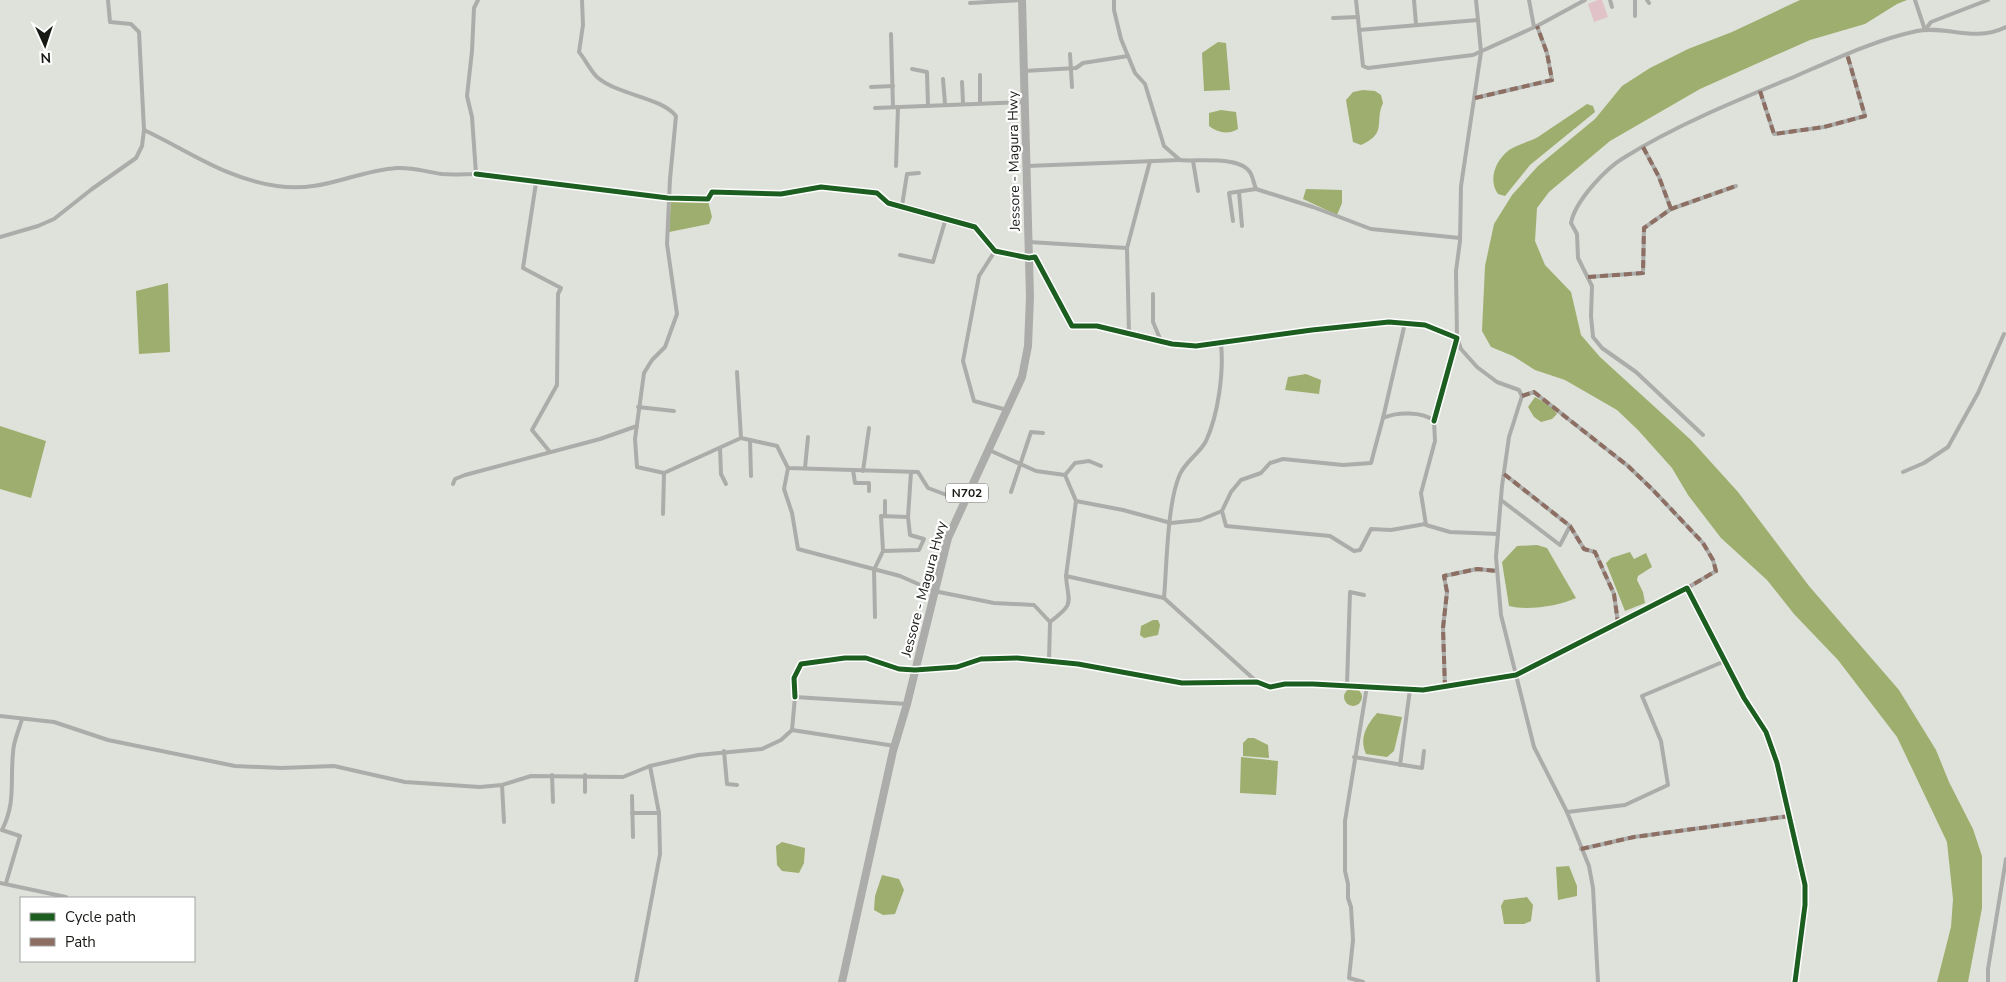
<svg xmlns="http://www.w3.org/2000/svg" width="2006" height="982" font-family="'Nunito Sans',sans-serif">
  <rect width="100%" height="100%" fill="#dfe2da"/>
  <polygon fill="#e1c2c8" points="1598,0 1602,0 1608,17 1594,22 1588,4"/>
  <g fill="#9eae6e">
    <polygon points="1800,0 1907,0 1897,4 1865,24 1810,40 1700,89 1610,141 1549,192 1537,208 1535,241 1545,265 1571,292 1581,335 1600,357 1691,440 1738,492 1809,586 1899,690 1936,750 1949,782 1973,829 1982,856 1982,908 1968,982 1937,982 1951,927 1953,899 1947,842 1897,737 1838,660 1794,614 1767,580 1721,538 1688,495 1672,468 1638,430 1617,410 1565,380 1535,370 1513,356 1491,347 1482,331 1485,266 1494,224 1512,195 1538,166 1595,119 1622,86 1650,68 1688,49 1732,32"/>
    <polygon points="1218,42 1226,43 1230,90 1204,91 1202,53"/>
    <path d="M1363,90L1375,91L1381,95L1383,103C1374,122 1388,133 1361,145L1353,142L1346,100L1353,92Z"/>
    <path d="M1587,104L1593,106L1595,112L1530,165L1505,196L1498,194C1488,180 1495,161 1509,150C1518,144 1529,142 1538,137C1554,126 1571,115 1587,104Z"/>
    <path d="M1221,110L1236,112L1238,129C1228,135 1218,133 1209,126V113Z"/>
    <polygon points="1306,189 1342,190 1342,203 1337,215 1303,199"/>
    <polygon points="671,200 708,201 712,217 709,224 669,232"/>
    <polygon points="168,283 170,352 139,354 136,291"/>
    <polygon points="1306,374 1321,380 1319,394 1285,390 1288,377"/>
    <polygon points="1535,397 1551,406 1557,414 1552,419 1541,422 1534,417 1528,407"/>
    <polygon points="0,426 46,441 31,498 0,489"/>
    <path d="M1537,545L1547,548L1576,598C1559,606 1527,611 1509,606L1502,562L1517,546Z"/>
    <polygon points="1630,552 1634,559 1646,553 1652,567 1638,576 1637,580 1643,592 1645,603 1625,611 1606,563 1611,558"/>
    <polygon points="1153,620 1158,620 1160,625 1158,635 1144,638 1140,635 1141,626"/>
    <circle cx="1353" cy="697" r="9"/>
    <path d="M1377,713L1402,717L1394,751L1387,757L1366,754C1359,738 1366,726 1377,713Z"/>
    <polygon points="1248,738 1254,738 1268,745 1269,758 1243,756 1243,743"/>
    <polygon points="1241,757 1278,761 1276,795 1240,793"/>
    <polygon points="782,842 805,848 804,863 799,873 782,871 777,865 776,846"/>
    <polygon points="1569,866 1577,886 1577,896 1558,900 1556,867"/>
    <polygon points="882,875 899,879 904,890 895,914 883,915 874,910 875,896"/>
    <polygon points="1527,897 1533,905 1531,921 1524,924 1504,924 1501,906 1504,900"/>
  </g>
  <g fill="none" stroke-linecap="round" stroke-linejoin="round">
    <g stroke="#acadaa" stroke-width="4">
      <path d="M582,0L583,25L579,52C585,59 590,70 597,77C617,95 661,97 676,116L670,179L667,244L677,314L665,347L652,360L644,373L635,439L637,467L664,473L741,438L777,446L788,468L918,472L928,488L963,501"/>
      <path d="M1114,0V10L1121,39L1135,73L1145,84L1164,146L1180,160C1198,162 1242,155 1251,174C1253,178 1254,184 1256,189L1313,207L1371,229L1460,238"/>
      <polyline points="1356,0 1363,66 1368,68 1473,55 1537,26 1585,0"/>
      <polyline points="1414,0 1416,24"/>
      <polyline points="1476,0 1478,20"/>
      <polyline points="1529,0 1534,27"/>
      <polyline points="1610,0 1612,7"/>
      <polyline points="1635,0 1635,16"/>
      <polyline points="1647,0 1649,3"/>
      <polyline points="1915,0 1925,30"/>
      <polyline points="970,3 1022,0"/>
      <polyline points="1333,18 1358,17"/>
      <polyline points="1359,30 1478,20 1481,52 1461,186 1460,241 1456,271 1457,338 1461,349 1477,367 1497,382 1519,390 1522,396 1509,437 1502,486 1496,557 1501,615 1534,747 1567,812 1589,866 1593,888 1598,982"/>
      <polyline points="1925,30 1931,22 1988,0"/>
      <polyline points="891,34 893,107"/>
      <polyline points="1070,54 1072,87"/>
      <polyline points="912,69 927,72 928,106"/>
      <polyline points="1024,71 1076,68 1083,63 1128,56"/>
      <polyline points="980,75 980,103"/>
      <polyline points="943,79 945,104"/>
      <polyline points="962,82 963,103"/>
      <polyline points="871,87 893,86"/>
      <polyline points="1760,91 1774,134 1824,127 1865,116 1847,54"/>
      <polyline points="1475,98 1552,80 1547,53 1537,26"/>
      <polyline points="875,108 1025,102"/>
      <path d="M144,130C189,151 226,179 277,186C323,193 354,171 397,168C413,167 426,172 442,174C453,175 465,174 476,174L472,117L467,96L472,51L474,8L478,0"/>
      <polyline points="1643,147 1659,177 1671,209"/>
      <polyline points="1193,161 1198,191"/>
      <polyline points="896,166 898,107"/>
      <polyline points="1027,166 1180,160"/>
      <polyline points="476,174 668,198 708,199 712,192 781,194 821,187 877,193 888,203 975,227 995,251 1029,258 1035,257 1072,326 1097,326 1172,344 1196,346 1312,330 1389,322 1425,325 1457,338 1434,421"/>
      <polyline points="536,183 523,268 561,288 558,294 557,385 532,430 550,452"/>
      <polyline points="1239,192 1242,226"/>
      <polyline points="902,206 907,174 919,173"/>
      <polyline points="1233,221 1229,193 1256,189"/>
      <polyline points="0,237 38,226 54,219 92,189 136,158 142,146 144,130 139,32 131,24 110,22 108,0"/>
      <polyline points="1029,242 1127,248"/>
      <polyline points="995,251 979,276 963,361 974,401 1007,410"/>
      <polyline points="900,255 933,262 946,218"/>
      <polyline points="1588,277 1643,273 1644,228 1671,209 1736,186"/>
      <polyline points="1153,294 1153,322 1161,341"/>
      <polyline points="1129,335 1127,248 1150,161"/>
      <polyline points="737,372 741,438"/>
      <polyline points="1522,396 1534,392 1628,466 1653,490 1703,543 1713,560 1716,571 1687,588"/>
      <polyline points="638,407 674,411"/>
      <polyline points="1383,418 1405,323"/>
      <path d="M1703,435L1636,372L1602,348L1593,337L1591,316L1592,286L1578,258L1577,234L1571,223C1575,201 1606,168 1625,157C1678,124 1738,100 1796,76C1835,59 1875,40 1917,31C1947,25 1973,43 2006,27"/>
      <polyline points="750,440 751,476"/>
      <polyline points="720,448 721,474 726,484"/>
      <path d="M989,450L1036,471L1065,475L1076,501L1123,510L1171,523L1200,520L1222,511L1231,492L1241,480L1261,473L1270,463L1283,459L1343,465L1371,463L1383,418C1396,412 1423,411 1434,421L1435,441L1421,493L1426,525L1450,532L1498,534"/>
      <polyline points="788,468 784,489 792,513 798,549 900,576 934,591 994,603 1034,605 1050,622 1049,661"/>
      <polyline points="805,468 808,437"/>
      <polyline points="853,470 855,483 869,483 869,491"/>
      <polyline points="863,471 869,428"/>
      <polyline points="1903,472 1924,463 1948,447 1978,393 2004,334"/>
      <polyline points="1504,474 1570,526 1584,549 1595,552 1614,594 1618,623"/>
      <polyline points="1065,475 1075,463 1089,461 1101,466"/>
      <polyline points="453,484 455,479 465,475 600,439 637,426"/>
      <polyline points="1011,492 1031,432 1043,433"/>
      <polyline points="1501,500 1560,545 1570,526"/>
      <polyline points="1222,511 1226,526 1330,536 1354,551 1360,550 1371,529 1391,530 1425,524"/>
      <polyline points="663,514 664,473"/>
      <polyline points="885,516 885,501"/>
      <polyline points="883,551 919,550 924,539 910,535 908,517 911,472"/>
      <polyline points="1066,576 1076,501"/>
      <path d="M1164,598C1167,564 1167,503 1180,474C1186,461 1200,453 1206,441C1218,415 1224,373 1221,344"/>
      <polyline points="875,617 874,570 883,551 881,516 908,517"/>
      <path d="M1050,622C1076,602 1068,604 1066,576L1164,598L1257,682"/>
      <polyline points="1347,685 1350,592 1364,595"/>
      <polyline points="1445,688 1443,628 1447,592 1444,576 1477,569 1497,571"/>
      <polyline points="795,697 794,678 801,664 845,658 866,658 899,669 915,670 957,667 981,659 1017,658 1078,664 1182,683 1257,682 1270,687 1285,684 1313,684 1423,690 1516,675 1687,588 1744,698 1766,732 1777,763 1805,885 1805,905 1795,982"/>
      <polyline points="0,716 54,722 108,740 235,766 281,768 334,766 405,782 480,787 502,785 531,776 623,777 650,766 698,755 762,749 781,740 792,730 795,697 907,704"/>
      <polyline points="792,730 895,746"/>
      <polyline points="724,751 727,784 737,785"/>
      <polyline points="1354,757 1422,768 1424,751"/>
      <polyline points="1400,765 1410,689"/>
      <polyline points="552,775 553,802"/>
      <polyline points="585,775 585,792"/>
      <polyline points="502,785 504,822"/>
      <polyline points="632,796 633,837"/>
      <polyline points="1567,812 1625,805 1668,785 1661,741 1642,696 1725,661"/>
      <polyline points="632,813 659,813"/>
      <polyline points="1581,849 1634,837 1790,816"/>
      <polyline points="0,883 66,897"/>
      <path d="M6,883L20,836L2,830C16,802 10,783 13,753C13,742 19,730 22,719"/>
      <polyline points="636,982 660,854 659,813 650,766"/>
      <polyline points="1363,982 1349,978 1353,940 1351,907 1348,898 1348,884 1345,871 1345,821 1367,686"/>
      <polyline points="1988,982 1988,969 2006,859"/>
    </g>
    <polyline stroke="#acadaa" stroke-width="8" points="842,982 893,751 907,704 948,538 1022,377 1028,346 1030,297 1022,0"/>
    <g stroke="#8d6e63" stroke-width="4" stroke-dasharray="8 4" stroke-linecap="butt">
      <polyline points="1760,91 1774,134 1824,127 1865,116 1847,54"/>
      <polyline points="1475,98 1552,80 1547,53 1537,26"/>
      <polyline points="1643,147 1659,177 1671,209"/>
      <polyline points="1588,277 1643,273 1644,228 1671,209 1736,186"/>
      <polyline points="1522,396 1534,392 1628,466 1653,490 1703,543 1713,560 1716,571 1687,588"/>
      <polyline points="1504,474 1570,526 1584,549 1595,552 1614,594 1618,623"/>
      <polyline points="1445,688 1443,628 1447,592 1444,576 1477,569 1497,571"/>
      <polyline points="1581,849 1634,837 1790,816"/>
    </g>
    <defs>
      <g id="cycleway">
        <polyline points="476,174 668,198 708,199 712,192 781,194 821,187 877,193 888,203 975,227 995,251 1029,258 1035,257 1072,326 1097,326 1172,344 1196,346 1312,330 1389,322 1425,325 1457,338 1434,421"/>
        <polyline points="795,697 794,678 801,664 845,658 866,658 899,669 915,670 957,667 981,659 1017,658 1078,664 1182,683 1257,682 1270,687 1285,684 1313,684 1423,690 1516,675 1687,588 1744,698 1766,732 1777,763 1805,885 1805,905 1795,982"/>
      </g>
    </defs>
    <use href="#cycleway" stroke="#fff" stroke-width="8"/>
    <use href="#cycleway" stroke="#1b5e20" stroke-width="5"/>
  </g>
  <g text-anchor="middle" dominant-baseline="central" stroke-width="4.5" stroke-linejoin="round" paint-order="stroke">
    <rect fill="#fff" stroke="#5d5e5a" stroke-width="1" x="946" y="483.5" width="42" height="19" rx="4"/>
    <g font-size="12" font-weight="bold" fill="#171914">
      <text x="967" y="493">N702</text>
    </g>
    <g font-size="14" fill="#171914" stroke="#fff">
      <text transform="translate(1014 161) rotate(-91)">Jessore - Magura Hwy</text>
      <text transform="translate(924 589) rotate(-75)">Jessore - Magura Hwy</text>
    </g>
  </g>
  <rect x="20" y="897" width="175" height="65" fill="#ffffff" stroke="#a2a3a1"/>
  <rect x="30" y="913" width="25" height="8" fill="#1b5e20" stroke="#a2a3a1"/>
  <text x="65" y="922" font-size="15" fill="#171914">Cycle path</text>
  <rect x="30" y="938" width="25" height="8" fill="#8d6e63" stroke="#a2a3a1"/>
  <text x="65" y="947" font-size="15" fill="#171914">Path</text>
  <g transform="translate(45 45) rotate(177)" stroke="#ffffff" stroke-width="4" paint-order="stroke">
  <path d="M0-4L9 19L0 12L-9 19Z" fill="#171914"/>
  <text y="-8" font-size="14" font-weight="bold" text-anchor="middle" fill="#171914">N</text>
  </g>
</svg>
